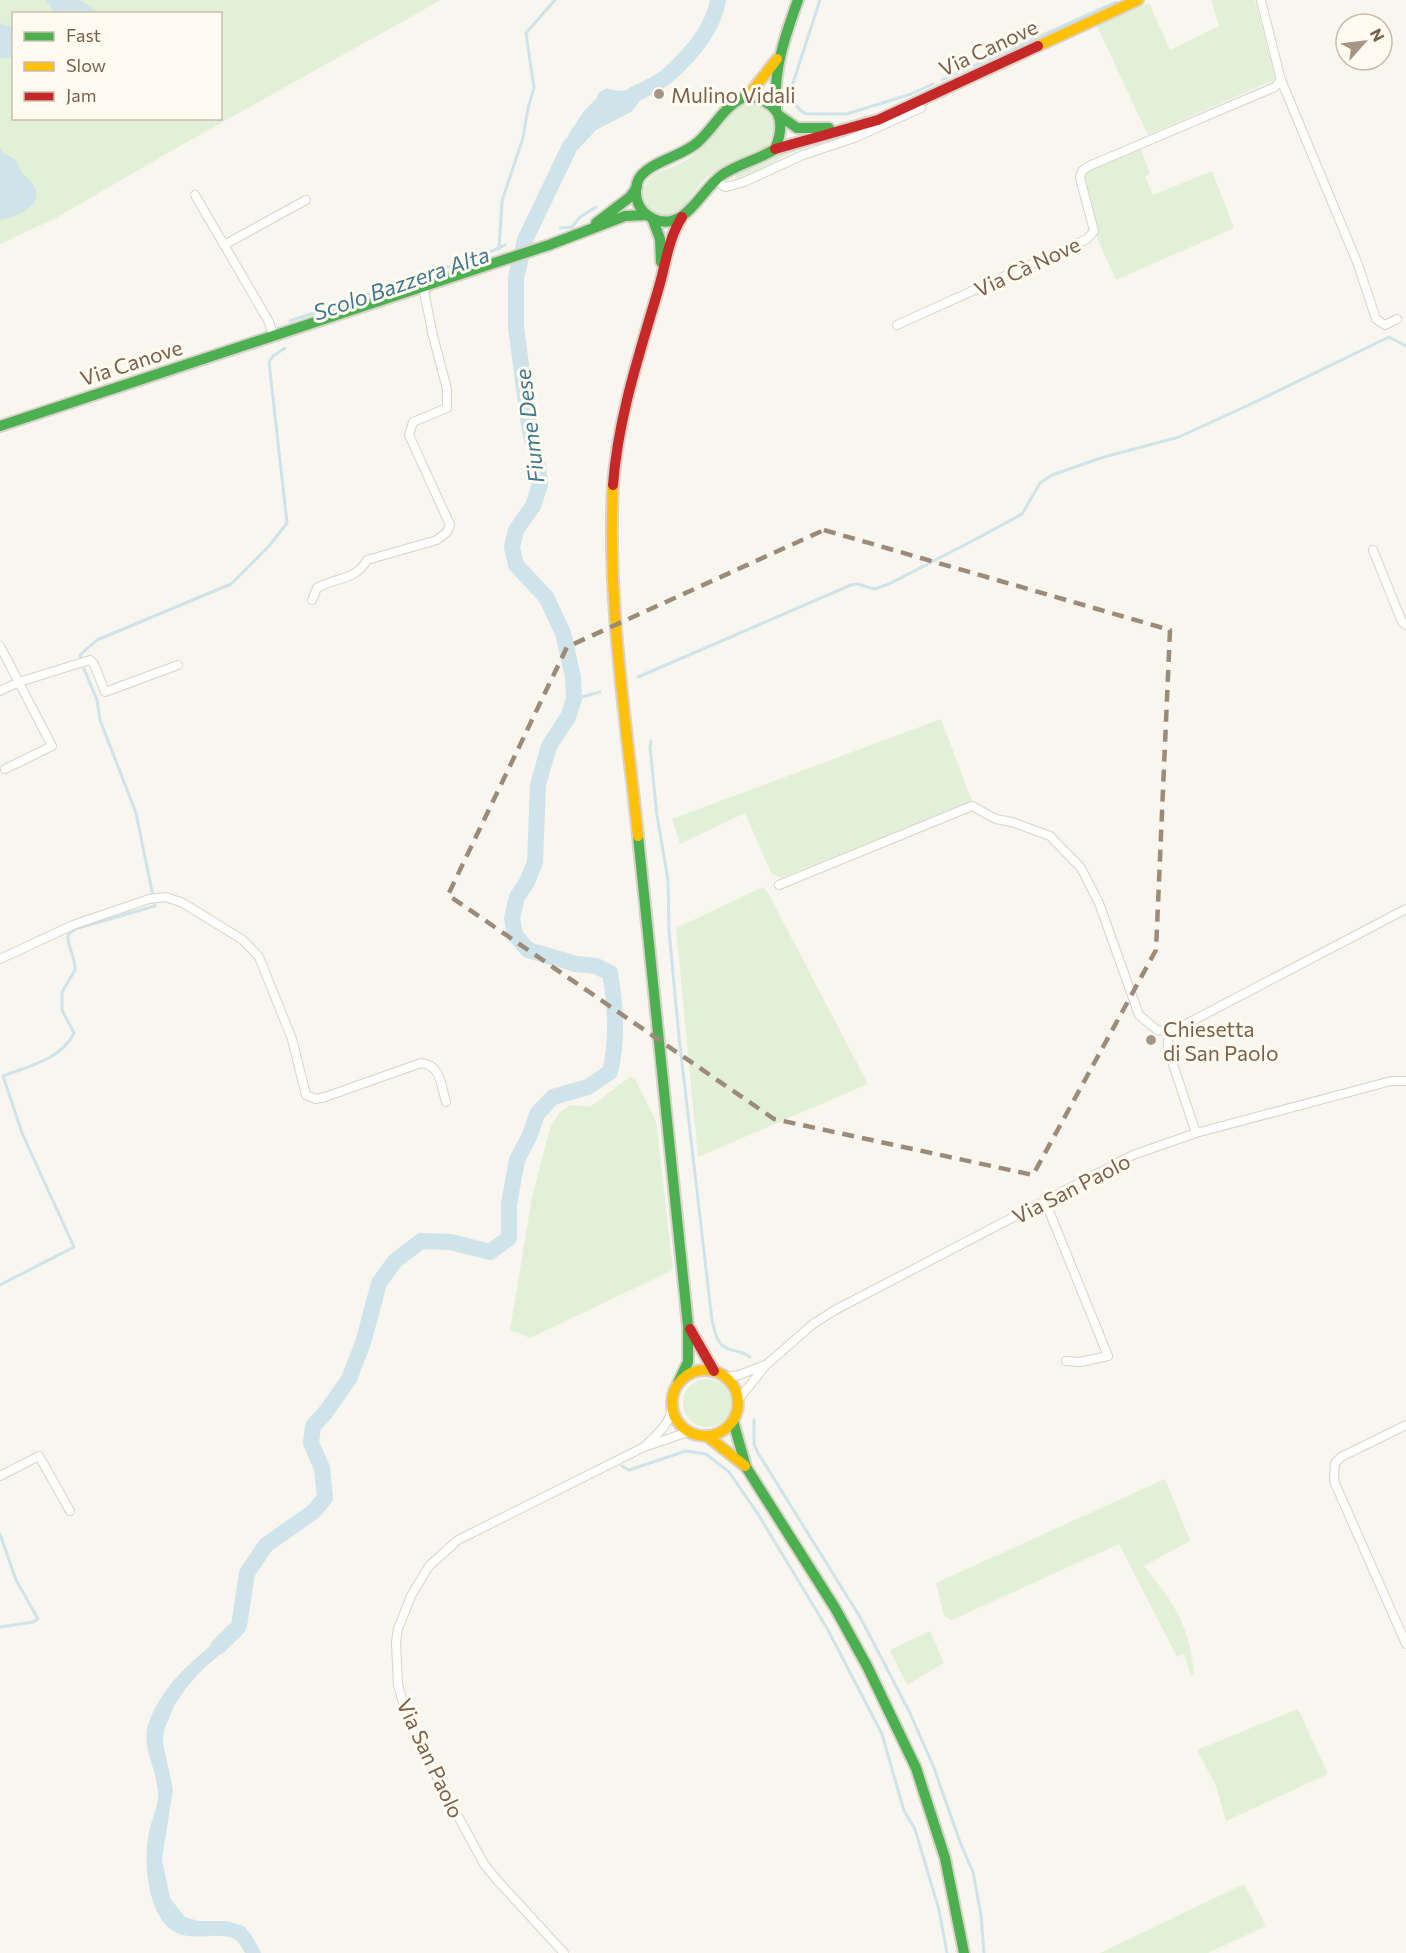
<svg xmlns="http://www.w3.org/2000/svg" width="1406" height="1953" font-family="Commissioner,sans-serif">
  <rect width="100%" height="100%" fill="#f8f6ee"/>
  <g fill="#e3f0d8" fill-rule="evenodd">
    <path d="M0,0H441L178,147L56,218L0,244ZM14,14H220V118H14Z"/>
    <polygon points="1211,0 1255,0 1275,77 1274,80 1148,135 1097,26 1149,3 1170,50 1219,26"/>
    <path d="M754,104C775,109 778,129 768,145C749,158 726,161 707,177C695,188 687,208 673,214C652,223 633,195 649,179C656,171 668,170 677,165C684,161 691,157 697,152C714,140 722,121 737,108L743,105Z"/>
    <polygon points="859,131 818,143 789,154 739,181 735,178 737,174 768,162 788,149"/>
    <polygon points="1139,144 1150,174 1145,177 1153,195 1212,171 1234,228 1116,280 1094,231 1082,171"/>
    <polygon points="941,719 972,801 781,878 771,873 745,813 680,844 672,819"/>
    <polygon points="763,887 768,893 868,1084 698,1157 676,928"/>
    <polygon points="630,1077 635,1079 656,1121 673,1270 530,1338 510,1330 532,1197 550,1128 559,1113 570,1105 590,1107"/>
    <circle cx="707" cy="1403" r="24"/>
    <path d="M1165,1479L1190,1540L1188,1542L1144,1566C1174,1603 1189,1624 1194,1673L1191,1676L1184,1654L1177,1657L1119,1544L952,1620L944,1616L936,1583Z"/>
    <polygon points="930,1631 944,1663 907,1685 890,1650"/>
    <polygon points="1298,1709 1328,1774 1226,1821 1216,1786 1197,1750"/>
    <polygon points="1244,1884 1266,1926 1208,1953 1100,1953"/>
  </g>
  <g fill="#cee4ea">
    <polygon points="46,0 79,0 100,13 55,13"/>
    <polygon points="0,23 13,28 13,58 0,58"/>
    <path d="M650,82L653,88L643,94L644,96L631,112L594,131L581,144L568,135L584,111L597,98L598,93L607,88C618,94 640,89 650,82Z"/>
    <path d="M0,148L2,152L16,160C18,165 19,169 22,173C26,178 33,182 35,188C44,208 12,216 0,221Z"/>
    <path d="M228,1630L241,1636L202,1670L186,1688L174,1706L164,1730L163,1743L173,1789L162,1859L170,1898L185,1917L198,1921H226L244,1926L252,1936L261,1953H245C242,1948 239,1942 234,1939C216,1929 184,1947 165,1924C146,1901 143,1856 150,1828C153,1816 159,1805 158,1793C157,1768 140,1746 149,1722C166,1678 196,1660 228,1630Z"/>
  </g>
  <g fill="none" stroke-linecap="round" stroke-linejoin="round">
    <g stroke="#cee4ea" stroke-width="3">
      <path d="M820,0L791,89C792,99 796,109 806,114H847L911,94L933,84"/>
      <polyline points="942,80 1116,2"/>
      <polyline points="560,228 572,227 580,217 596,207"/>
      <polyline points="499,249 502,201 523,138 528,108 534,88 526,33 555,0"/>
      <polyline points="290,321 481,256 505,245"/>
      <polyline points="81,659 80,655 97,640 231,584 270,545 287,523 269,362 273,356 285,348"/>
      <polyline points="638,677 851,585 858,584 874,589 889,584 976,539 1022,514 1040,483 1052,475 1104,457 1179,437 1253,403 1389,337 1406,346"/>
      <polyline points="574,699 600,692"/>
      <path d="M651,741L650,747L657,816L668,880L669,931L679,1037L712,1320C715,1333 717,1347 732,1350C740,1352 743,1352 750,1357"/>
      <path d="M0,1285L74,1247L22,1133L3,1076C27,1067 62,1059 74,1033L62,1010V992L75,970C76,957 67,948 68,935L75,929L155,906L136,813L100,720L97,700L84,669"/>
      <polyline points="754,1420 754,1444 758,1453 860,1617 910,1713 934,1768 960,1842 973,1872 981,1915 984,1953"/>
      <polyline points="622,1466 629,1470 686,1451 706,1454 729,1472 758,1514 828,1630 882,1734 904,1811 915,1829 939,1910 947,1953"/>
      <polyline points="0,1534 16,1580 38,1619 33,1622 0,1627"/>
    </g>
    <g stroke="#cee4ea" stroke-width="16">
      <path d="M633,95C643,90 657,84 666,77C689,57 713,31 718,0"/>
      <path d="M218,1647L239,1626L247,1573L266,1545L313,1512L325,1498L322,1468L311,1443L313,1426L325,1413L349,1379L363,1343L379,1283L395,1261L421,1241L451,1242L490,1252L509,1238V1204L517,1160L530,1135L537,1114L553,1097L588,1087L610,1072C618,1039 616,1007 610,973L596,966L576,964L528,950L515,935L512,918L517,897L527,882L535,862L538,785L549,746L568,717L574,699L573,677L563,633L546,597L516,565L512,547L516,530L533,506L540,485L537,459L529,426L516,327V278L525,240L570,146L590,125"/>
    </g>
    <defs>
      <g id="street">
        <polyline points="1261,0 1281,80 1357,262 1376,319 1385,325 1397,319"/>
        <polyline points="718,178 723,186 726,187 744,182 803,155 854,138 921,108"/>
        <polyline points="195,195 269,322 273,335"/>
        <polyline points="224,245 306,200"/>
        <polyline points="897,325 1087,239 1094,231 1080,178 1082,171 1089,166 1275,87 1281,80"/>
        <polyline points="1373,550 1402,622 1406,625"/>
        <path d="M312,600L317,588C335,577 356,581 367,560L437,540L447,532L450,525L409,435L413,422L447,408V389L433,336L423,286"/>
        <polyline points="0,646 52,746 5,769"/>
        <polyline points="0,691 19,682 90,660 94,664 105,692 178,665"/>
        <polyline points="779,885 972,806 996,819 1012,822 1050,836 1081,868 1099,903 1139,1015 1157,1030 1171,1032 1406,909"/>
        <path d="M0,959L73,925L149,899L166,897L183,903L243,940L259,957L292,1039L306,1095L316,1099L325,1097L421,1063C441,1065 441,1085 446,1102"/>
        <polyline points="1171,1032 1168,1041 1168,1049 1196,1133"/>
        <polyline points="1045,1201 1108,1356 1080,1362 1066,1361"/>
        <polyline points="726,1377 739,1375 765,1365"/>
        <polyline points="738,1400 766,1365 813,1324 835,1310 1133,1155 1196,1133 1391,1081 1406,1081"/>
        <polyline points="1406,1425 1341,1457 1335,1463 1334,1481 1406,1644"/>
        <path d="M645,1446C658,1433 669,1426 672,1407"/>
        <polyline points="0,1476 39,1456 70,1511"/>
        <polyline points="564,1953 497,1880 484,1864 441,1785 408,1719 398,1685 396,1642 398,1629 411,1596 429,1566 458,1540 644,1447 688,1432"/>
      </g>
      <g id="fast">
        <path d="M748,96C779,102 787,120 775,149C758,160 738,164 722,175C701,189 685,233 654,219C647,216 641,211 638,203C635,196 635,184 640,177C652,161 683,156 698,142C715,127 726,102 748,96Z"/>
        <path d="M776,109C773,70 785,36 798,0"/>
        <polyline points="780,116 797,128 829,128"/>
        <polyline points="653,220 660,239 661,262"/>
        <polyline points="596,223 630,197 637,187"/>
        <polyline points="0,426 549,245 625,216 647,215"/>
        <polyline points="638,836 688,1326 688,1362 678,1383"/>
        <polyline points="733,1421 746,1467 835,1608 867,1666 916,1768 945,1858 964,1953"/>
      </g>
      <g id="slow">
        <polyline points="1038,46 1138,0"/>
        <polyline points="748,96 777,59"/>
        <path d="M613,485C607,603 626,720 638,836"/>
        <circle cx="705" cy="1403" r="33"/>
        <polyline points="707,1436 745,1466"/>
      </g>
      <g id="jam">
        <polyline points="775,149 878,120 1038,46"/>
        <path d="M613,485C618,417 640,352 659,287C666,263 668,239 682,217"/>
        <polyline points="690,1329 714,1371"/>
      </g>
    </defs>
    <use href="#street" stroke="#d8d3cc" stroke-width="10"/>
    <use href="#fast" stroke="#d9d3cb" stroke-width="14"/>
    <use href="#slow" stroke="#d9d3cb" stroke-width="14"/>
    <use href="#jam" stroke="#d9d3cb" stroke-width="14"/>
    <use href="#street" stroke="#fefefc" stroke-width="8"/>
    <use href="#fast" stroke="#4caf50" stroke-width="10"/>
    <use href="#slow" stroke="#ffc107" stroke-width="10"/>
    <use href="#jam" stroke="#c62828" stroke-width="10"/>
  </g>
  <path fill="none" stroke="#9d8b79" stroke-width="4.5" stroke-dasharray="12 8" stroke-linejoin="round" d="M824,530L1170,630L1156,950L1033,1175L774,1119L448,895L567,647Z"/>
  <g fill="#a69584" stroke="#fffbf1" stroke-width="2">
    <circle cx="659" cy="94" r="6"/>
    <circle cx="1151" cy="1040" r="6"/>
  </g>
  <g text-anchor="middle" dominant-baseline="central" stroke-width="6" stroke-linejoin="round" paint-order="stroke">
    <g font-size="21" fill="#7a614b" stroke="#fffbf1">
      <text transform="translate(988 47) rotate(-25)">Via Canove</text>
      <text transform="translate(1027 266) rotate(-25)">Via Cà Nove</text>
      <text transform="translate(131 362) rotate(-18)">Via Canove</text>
      <text transform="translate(1071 1188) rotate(-27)">Via San Paolo</text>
      <text transform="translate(431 1758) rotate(65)">Via San Paolo</text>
    </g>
    <g font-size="21" fill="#7a614b" stroke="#fffbf1" text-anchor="start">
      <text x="671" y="94">Mulino Vidali</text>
      <text x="1163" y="1028">Chiesetta<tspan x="1163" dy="24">di San Paolo</tspan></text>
    </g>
    <g font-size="22" font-style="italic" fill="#43798e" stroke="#fffbf1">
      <text transform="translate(401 283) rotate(-19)">Scolo Bazzera Alta</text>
      <text transform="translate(529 426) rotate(-97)">Fiume Dese</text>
    </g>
  </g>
  <rect x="12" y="12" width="210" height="108" fill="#fffbf1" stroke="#cabdaf" stroke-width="1.5"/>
  <rect x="24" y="32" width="30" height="9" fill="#4caf50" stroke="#cabdaf" stroke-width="1.5"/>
  <text x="66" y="42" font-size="18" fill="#7a614b">Fast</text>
  <rect x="24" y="62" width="30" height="9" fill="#ffc107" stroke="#cabdaf" stroke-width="1.5"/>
  <text x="66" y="72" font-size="18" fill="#7a614b">Slow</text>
  <rect x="24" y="92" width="30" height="9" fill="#c62828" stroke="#cabdaf" stroke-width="1.5"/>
  <text x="66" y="102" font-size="18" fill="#7a614b">Jam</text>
  <g transform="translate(1364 42) rotate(62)"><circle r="28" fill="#fffbf1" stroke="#cabdaf" stroke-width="1.5"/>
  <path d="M0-4.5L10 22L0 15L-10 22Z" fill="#a69584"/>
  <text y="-9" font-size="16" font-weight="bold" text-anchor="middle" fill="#7a614b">N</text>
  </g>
</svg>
